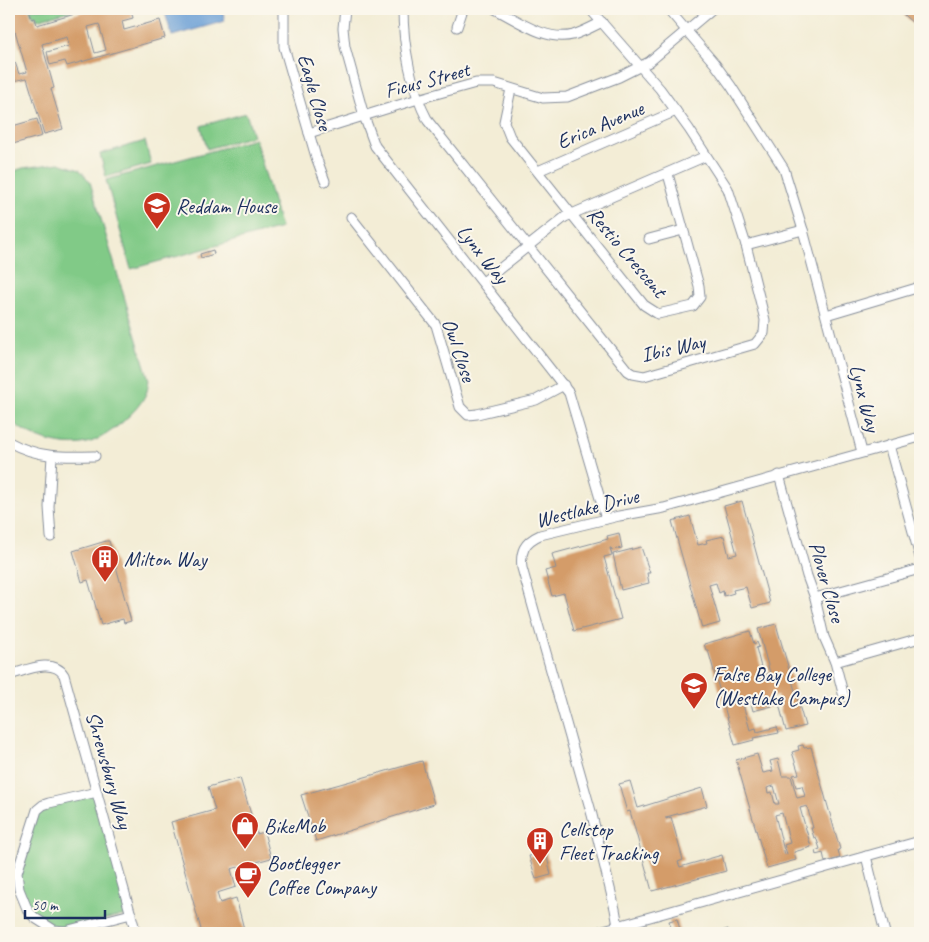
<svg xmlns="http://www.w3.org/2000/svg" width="929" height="942" font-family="Caveat,sans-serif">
  <rect width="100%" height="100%" fill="#fbf7ec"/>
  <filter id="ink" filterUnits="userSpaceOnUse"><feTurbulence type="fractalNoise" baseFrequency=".02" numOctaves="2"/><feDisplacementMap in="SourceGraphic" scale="10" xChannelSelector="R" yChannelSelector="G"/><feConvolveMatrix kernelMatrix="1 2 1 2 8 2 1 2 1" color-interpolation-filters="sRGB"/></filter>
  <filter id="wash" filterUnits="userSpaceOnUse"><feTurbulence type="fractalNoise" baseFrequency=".0096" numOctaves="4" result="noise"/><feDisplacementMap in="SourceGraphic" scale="20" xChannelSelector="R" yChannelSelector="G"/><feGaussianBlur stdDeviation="1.12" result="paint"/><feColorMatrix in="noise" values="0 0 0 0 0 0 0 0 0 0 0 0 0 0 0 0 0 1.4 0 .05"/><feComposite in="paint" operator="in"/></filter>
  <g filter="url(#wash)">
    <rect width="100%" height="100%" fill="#f3edd6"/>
    <g fill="#81ca87" stroke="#4e7c72">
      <polygon points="30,9 76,9 37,20 36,16 33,17"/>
      <polygon points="246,113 253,136 207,149 201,126"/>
      <polygon points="255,139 281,228 131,269 106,180"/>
      <polygon points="145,141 151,164 106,177 100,154"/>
      <path d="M59,163L80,170L90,182L149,380C148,383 148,388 147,391C141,410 106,439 87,443C70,447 49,443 33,435C24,431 15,426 9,417V173L23,168Z"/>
      <polygon points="97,792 131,914 54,930 23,902 17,880 37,810"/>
    </g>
    <polygon fill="#699ed5" stroke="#42669a" points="164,9 222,9 225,21 172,36"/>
    <g id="blocks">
      <g fill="#d49c69" fill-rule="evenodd">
        <path d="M9,9H29L32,19L35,18L37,25L92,9H131L133,18L122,21L124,30L160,20L165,38L67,66L65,61L50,65L47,52L69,46L67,37L42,44L54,88L51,89L63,129L44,134L27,78L9,82V63L15,62L19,74L27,72L15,31L9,33V24L13,23ZM99,24L106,50L95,53L88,27Z"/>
        <polygon points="897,9 920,9 920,25 917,21 914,24"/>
        <polygon points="37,119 42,136 9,145 9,127"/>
        <polygon points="213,250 214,254 201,258 200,254"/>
        <polygon points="742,501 770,603 752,608 746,587 733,590 734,593 724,596 723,591 719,593 716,583 709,585 720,623 702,628 672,521 690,516 698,545 707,543 706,540 724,536 729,556 737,554 724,506"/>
        <polygon points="619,533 622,548 612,550 611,548 610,548 612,555 604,557 621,619 574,631 564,593 552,596 545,571 556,568 552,554 608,539 607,536"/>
        <polygon points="106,541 109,541 131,621 124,623 123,619 101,625 88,580 82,582 73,551"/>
        <polygon points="641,547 650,573 647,573 649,583 621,590 613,554"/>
        <polygon points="776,624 805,726 786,731 777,696 769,698 772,706 753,711 750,699 742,701 750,730 756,728 757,732 777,727 779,733 753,738 754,740 735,745 708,650 706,650 704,644 750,631 754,644 757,642 759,647 756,648 763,675 770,673 758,629"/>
        <path d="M803,745L804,748L811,747L840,849L838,850L840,858L825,862L823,853L816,855L815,851L820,849L816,837L814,838L811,828H813L807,806L800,808L811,847L794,852L796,860L767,868L736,760L757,754L763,773L773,771L770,761L778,759L782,776H791L797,798L805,796L802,786L796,787L793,775L799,774L792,752L799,750L798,746ZM774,786L779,804H775L772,792L768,793L767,788ZM782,813L790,843L784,845L787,854L785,855L775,815Z"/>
        <polygon points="422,761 434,804 316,841 301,795"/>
        <polygon points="240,778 257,834 264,832 271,858 231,869 236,887 217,893 220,903 236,898 245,933 202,933 171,822 215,810 208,787"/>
        <polygon points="630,781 638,808 702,788 707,806 666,817 666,819 671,817 683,860 678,862 680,867 722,855 726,871 652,891 630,811 627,812 619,784"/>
        <polygon points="546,852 551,875 536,879 529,856"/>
        <polygon points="677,919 681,933 673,933 669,921"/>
        <polygon points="728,929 729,933 715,933"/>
      </g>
    </g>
  </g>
  <g filter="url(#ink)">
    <use href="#blocks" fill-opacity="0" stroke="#878e9a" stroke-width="1"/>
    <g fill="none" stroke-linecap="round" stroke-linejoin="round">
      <defs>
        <g id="minor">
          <polyline points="345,9 343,28 345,47 364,116 375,146 569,393 606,519"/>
          <path d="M403,9C403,44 411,90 428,121L628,371L633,374L644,376L755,344L764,333L765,320L746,245L728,189L689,129L660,89L590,9"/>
          <path d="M495,9C517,20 546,42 573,35C583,32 592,27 602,22"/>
          <polyline points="668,9 715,64 731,86 784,169 803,230 862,452"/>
          <polyline points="284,10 284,47 316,157 325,181"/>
          <polyline points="457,27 463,9"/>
          <polyline points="511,89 504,122 510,137 644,305 658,314 693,306 700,297 699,286 668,174"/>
          <polyline points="309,133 418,99 476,83 494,83 543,98 567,97 619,77 649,62 712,9"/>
          <polyline points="538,171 676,111"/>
          <polyline points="351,217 436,325 460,407 468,415 477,414 536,400 564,385"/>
          <polyline points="649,239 683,230"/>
          <polyline points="746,245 803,230"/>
          <polyline points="483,282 565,217 706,156"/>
          <polyline points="826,315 920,287"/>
          <path d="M9,442C38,458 63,457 95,456"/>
          <polyline points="889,445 920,557"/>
          <polyline points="779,475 807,576 815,598 824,637 835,662 844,697"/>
          <polyline points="51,537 49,507 52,456"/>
          <polyline points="815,598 920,569"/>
          <polyline points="835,662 920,638"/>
          <path d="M9,675C25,671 53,657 64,675L136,933"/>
          <polyline points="97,792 49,803 43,805 37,810 17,873 19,889 28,911 35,918 54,930 65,931 131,914"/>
          <polyline points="866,856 885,933"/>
          <path d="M618,926L615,909L592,815L522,568C520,552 524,542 540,535L619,516L664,508L920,437"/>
          <polyline points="593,933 920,841"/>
        </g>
      </defs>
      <use href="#minor" stroke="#878e9a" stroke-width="11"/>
      <use href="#minor" stroke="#fff" stroke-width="9"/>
    </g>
  </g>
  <defs>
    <symbol id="school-pin" viewBox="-11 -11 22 30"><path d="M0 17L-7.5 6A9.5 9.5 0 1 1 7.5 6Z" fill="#c8321e" stroke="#fbf7ec"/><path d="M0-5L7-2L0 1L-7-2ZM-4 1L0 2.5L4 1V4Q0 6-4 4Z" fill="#fff"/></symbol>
    <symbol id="building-pin" viewBox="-11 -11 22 30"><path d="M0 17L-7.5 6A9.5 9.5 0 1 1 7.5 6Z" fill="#c8321e" stroke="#fbf7ec"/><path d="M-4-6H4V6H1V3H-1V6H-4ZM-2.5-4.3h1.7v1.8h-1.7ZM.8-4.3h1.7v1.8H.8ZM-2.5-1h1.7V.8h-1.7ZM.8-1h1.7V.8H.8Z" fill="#fff"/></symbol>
    <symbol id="university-pin" viewBox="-11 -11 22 30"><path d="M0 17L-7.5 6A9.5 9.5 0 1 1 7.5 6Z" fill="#c8321e" stroke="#fbf7ec"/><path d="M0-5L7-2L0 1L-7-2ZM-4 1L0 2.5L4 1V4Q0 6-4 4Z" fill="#fff"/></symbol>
    <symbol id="shop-pin" viewBox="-11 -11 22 30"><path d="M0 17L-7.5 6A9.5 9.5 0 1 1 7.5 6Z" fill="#c8321e" stroke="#fbf7ec"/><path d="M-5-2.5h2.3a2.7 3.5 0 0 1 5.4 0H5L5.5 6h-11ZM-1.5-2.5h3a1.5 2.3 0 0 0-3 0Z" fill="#fff"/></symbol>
    <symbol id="cafe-pin" viewBox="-11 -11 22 30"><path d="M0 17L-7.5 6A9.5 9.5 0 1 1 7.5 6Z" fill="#c8321e" stroke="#fbf7ec"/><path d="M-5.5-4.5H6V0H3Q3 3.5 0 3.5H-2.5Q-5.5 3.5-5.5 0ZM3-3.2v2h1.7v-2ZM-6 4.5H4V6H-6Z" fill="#fff"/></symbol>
  </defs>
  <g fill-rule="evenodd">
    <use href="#school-pin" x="141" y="190" width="32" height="43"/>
    <use href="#building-pin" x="89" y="543" width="32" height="43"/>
    <use href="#university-pin" x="678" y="670" width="32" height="43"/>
    <use href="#shop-pin" x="229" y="810" width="32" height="43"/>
    <use href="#building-pin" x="524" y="825" width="32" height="43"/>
    <use href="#cafe-pin" x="232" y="859" width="32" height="43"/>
  </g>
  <g text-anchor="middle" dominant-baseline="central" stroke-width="4" stroke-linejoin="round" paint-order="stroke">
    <g font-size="21" fill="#1b2f5e" stroke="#fbf7ec">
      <text transform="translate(427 80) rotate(-15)">Ficus Street</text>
      <text transform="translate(315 92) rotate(74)">Eagle Close</text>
      <text transform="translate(600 125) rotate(-23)">Erica Avenue</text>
      <text transform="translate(627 252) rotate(50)">Restio Crescent</text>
      <text transform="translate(483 254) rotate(51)">Lynx Way</text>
      <text transform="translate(673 348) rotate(-13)">Ibis Way</text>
      <text transform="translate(459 350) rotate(71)">Owl Close</text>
      <text transform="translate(865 398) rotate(75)">Lynx Way</text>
      <text transform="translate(587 508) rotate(-14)">Westlake Drive</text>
      <text transform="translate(827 582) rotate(74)">Plover Close</text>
      <text transform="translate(109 770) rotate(74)">Shrewsbury Way</text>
    </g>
    <g font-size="21" fill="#1b2f5e" stroke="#fbf7ec" text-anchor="start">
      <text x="176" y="206">Reddam House</text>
      <text x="124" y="559">Milton Way</text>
      <text x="713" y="674">False Bay College<tspan x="713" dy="24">(Westlake Campus)</tspan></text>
      <text x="264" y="826">BikeMob</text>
      <text x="559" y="829">Cellstop<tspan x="559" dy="24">Fleet Tracking</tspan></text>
      <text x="267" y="863">Bootlegger<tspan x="267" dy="24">Coffee Company</tspan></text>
    </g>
  </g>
  <rect width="929" height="942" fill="none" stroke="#fbf7ec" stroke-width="30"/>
  <path d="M25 910v8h80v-8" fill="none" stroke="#1b2f5e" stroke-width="2.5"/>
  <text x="32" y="910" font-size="15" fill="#1b2f5e" stroke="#fbf7ec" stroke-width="4" paint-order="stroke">50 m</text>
</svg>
